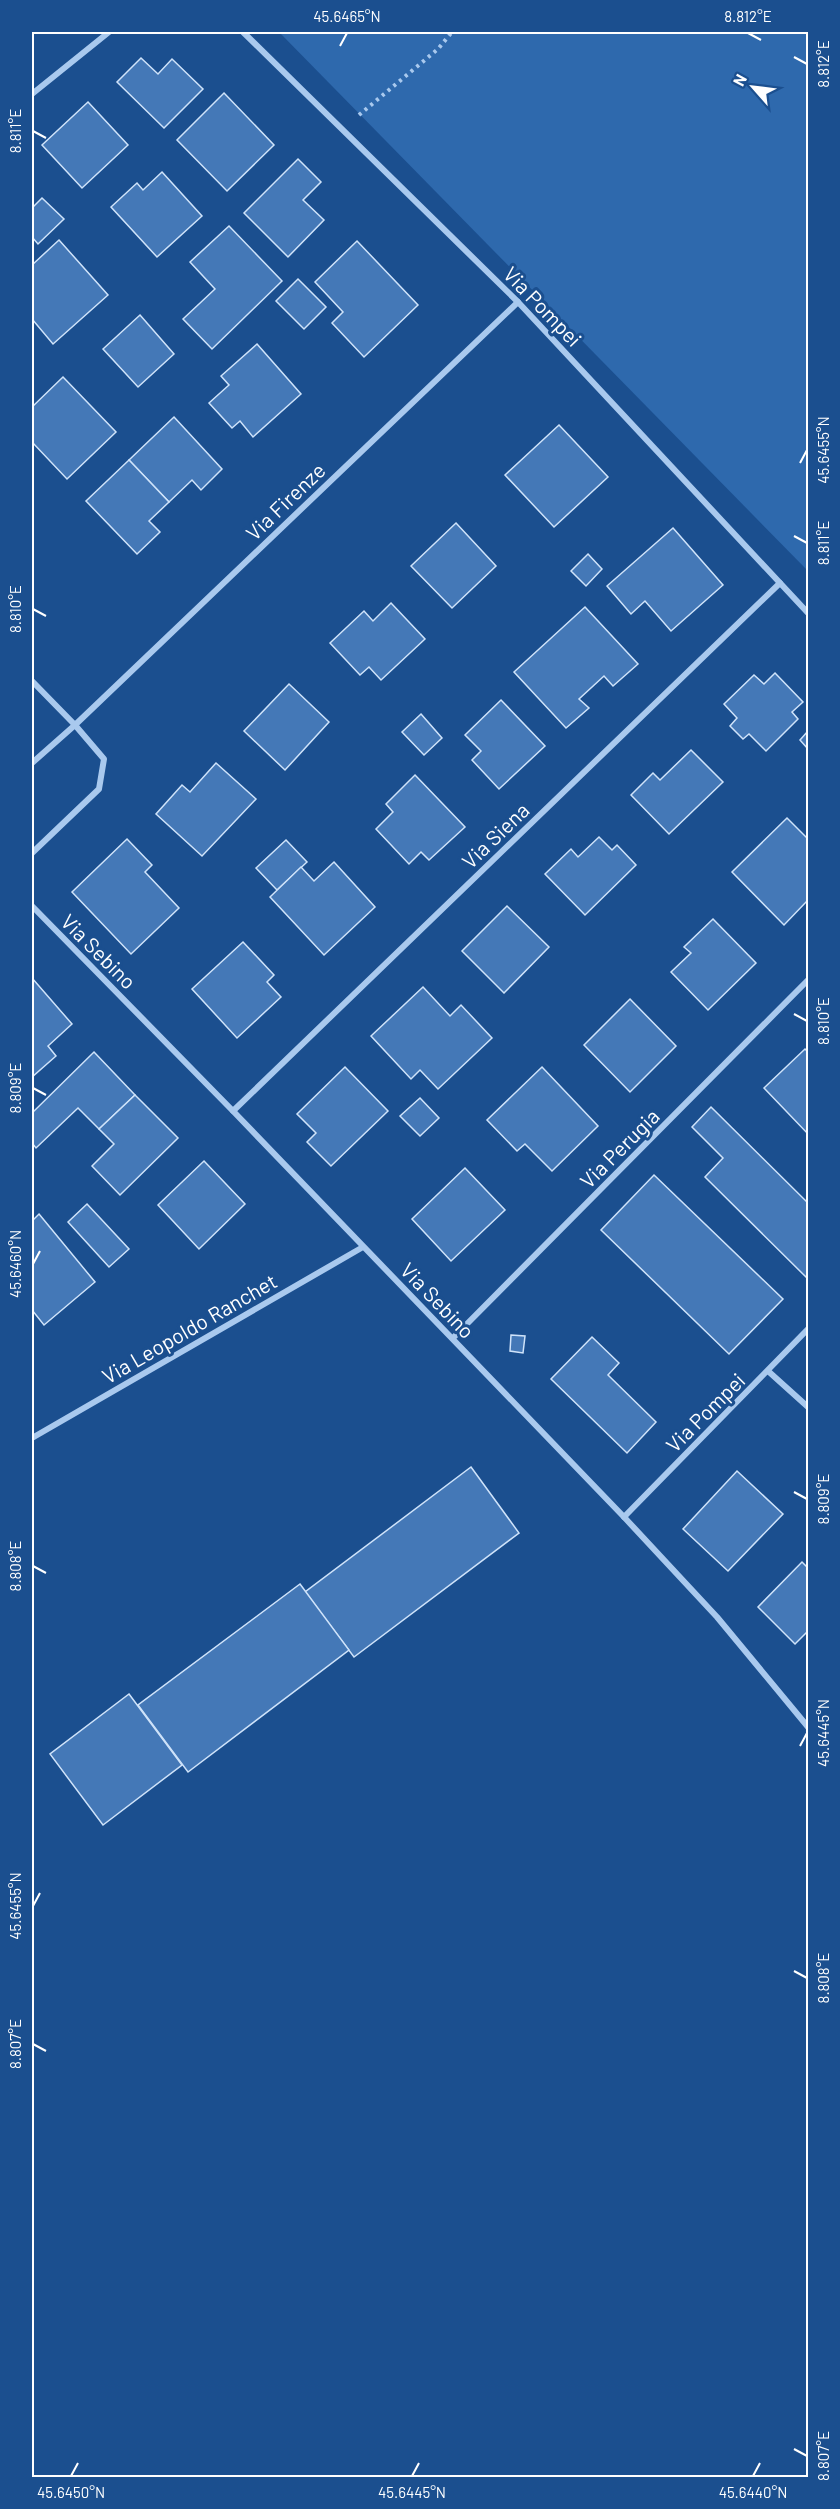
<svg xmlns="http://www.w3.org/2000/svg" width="840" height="2509" font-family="Barlow,sans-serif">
  <rect width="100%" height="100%" fill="#1b4f8f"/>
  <polygon fill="#2e69ad" points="279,32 808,32 808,571"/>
  <g fill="#4478b7" stroke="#cfe3fa" stroke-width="1.5">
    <polygon points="141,58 158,74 172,59 203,89 164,128 117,82"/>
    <polygon points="224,93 274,145 227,191 177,140"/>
    <polygon points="88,102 128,145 82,188 42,145"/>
    <polygon points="298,159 321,182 303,200 324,220 288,257 244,213"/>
    <polygon points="162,172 202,216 157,257 111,207 137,183 143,190"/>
    <polygon points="42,198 64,219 38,244 32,237 32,208"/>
    <polygon points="229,226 282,281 212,349 183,319 215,289 190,262"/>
    <polygon points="59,240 108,295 53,344 32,319 32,265"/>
    <polygon points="357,241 418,305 364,357 332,323 343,312 315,282"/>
    <polygon points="298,279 326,307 304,329 276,301"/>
    <polygon points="140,315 174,354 138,387 103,349"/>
    <polygon points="257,344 301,394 253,437 240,421 232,428 209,403 229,385 221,376"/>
    <polygon points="63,377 116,432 67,479 32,442 32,407"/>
    <polygon points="174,417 222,469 201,490 192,480 169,502 129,460"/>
    <polygon points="559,425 608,477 554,527 505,475"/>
    <polygon points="129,460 169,502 149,521 160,532 137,554 86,501"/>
    <polygon points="456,523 496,566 452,608 411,566"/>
    <polygon points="673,528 723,585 671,631 645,601 631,614 607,586"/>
    <polygon points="588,554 602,569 586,586 571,571"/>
    <polygon points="391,603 425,639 381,680 369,667 360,675 330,643 364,611 373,621"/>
    <polygon points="585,607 638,664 613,686 604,676 579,699 589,708 566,728 514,672"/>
    <polygon points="775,673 803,702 792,712 798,719 766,751 749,734 743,739 730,726 737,718 724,704 754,675 764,684"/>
    <polygon points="289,684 329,722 285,770 244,731"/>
    <polygon points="501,700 545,746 499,789 472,760 481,751 465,735"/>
    <polygon points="421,714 442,738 424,755 402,732"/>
    <polygon points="808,731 808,749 800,740"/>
    <polygon points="691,750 723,782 669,834 631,795 653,773 660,780"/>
    <polygon points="216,763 256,799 202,856 156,814 182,785 190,792"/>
    <polygon points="415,775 465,827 429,860 421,852 409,864 376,829 393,812 386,804"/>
    <polygon points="787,818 808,839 808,900 784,925 732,872"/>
    <polygon points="599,837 612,850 617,845 636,865 585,915 545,874 571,849 578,857"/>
    <polygon points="127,839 152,865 145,872 179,908 131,954 72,892"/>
    <polygon points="286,840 307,862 277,890 256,868"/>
    <polygon points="334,862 375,907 324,955 270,897 301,867 314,881"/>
    <polygon points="507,906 549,947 504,993 462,951"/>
    <polygon points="713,919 756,963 708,1010 671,972 691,953 684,947"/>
    <polygon points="243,942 274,975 267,982 281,997 237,1038 192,989"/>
    <polygon points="32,978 72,1024 48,1046 56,1056 32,1077"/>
    <polygon points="423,987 450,1016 461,1005 492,1038 438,1089 420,1070 411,1079 371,1036"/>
    <polygon points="630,999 676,1046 630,1092 584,1045"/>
    <polygon points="805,1049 808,1052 808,1134 764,1088"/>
    <polygon points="94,1052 135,1095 99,1129 78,1108 36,1148 32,1143 32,1113"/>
    <polygon points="345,1067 388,1111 331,1166 307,1142 316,1133 297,1114"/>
    <polygon points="542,1067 598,1126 552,1171 525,1144 517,1151 487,1120"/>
    <polygon points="135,1095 178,1138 120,1195 92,1166 114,1144 99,1129"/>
    <polygon points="420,1098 439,1118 420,1136 400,1116"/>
    <polygon points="711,1107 808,1203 808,1279 705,1177 723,1158 692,1127"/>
    <polygon points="204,1161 245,1204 199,1249 158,1205"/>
    <polygon points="465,1168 505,1210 451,1261 412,1219"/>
    <polygon points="654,1175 783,1299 729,1354 601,1230"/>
    <polygon points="87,1204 129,1249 109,1267 68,1222"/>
    <polygon points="39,1214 95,1282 44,1325 32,1310 32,1221"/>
    <polygon points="511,1335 525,1336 523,1353 510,1351"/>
    <polygon points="592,1337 619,1363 608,1375 656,1422 627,1453 551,1379"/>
    <polygon points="471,1467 519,1533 354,1657 305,1592"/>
    <polygon points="737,1471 783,1514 728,1571 683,1529"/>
    <polygon points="802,1562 808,1568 808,1631 795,1644 758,1607"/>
    <polygon points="300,1584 349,1650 188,1772 138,1705"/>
    <polygon points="129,1694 182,1765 103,1825 50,1754"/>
  </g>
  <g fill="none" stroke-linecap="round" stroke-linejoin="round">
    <polyline stroke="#a9c9ee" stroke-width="4" stroke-dasharray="3 4.5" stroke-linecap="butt" points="359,115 438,49 452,32"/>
    <g stroke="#a9c9ee" stroke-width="6">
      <polyline points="243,32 518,302 808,613"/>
      <polyline points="32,94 109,32"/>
      <polyline points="32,681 75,725 104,759 99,789 32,853"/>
      <polyline points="32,763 75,725 518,302"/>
      <polyline points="32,906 233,1111 624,1517 717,1617 808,1727"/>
      <polyline points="233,1111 780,583"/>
      <polyline points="453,1338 808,980"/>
      <polyline points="768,1371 808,1407"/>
      <polyline points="32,1438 363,1247"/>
      <polyline points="624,1517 808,1329"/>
    </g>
  </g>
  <path fill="none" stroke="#fff" stroke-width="2" d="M748,33L761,40M340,46L347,33M794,57L807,64M33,131L46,138M800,463L807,450M794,536L807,543M33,609L46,616M794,1014L807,1021M33,1088L46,1095M33,1264L40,1251M794,1492L807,1499M33,1566L46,1573M800,1746L807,1733M33,1906L40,1893M794,1971L807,1978M33,2044L46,2051M794,2449L807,2456M71,2476L78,2463M412,2476L419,2463M753,2476L760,2463"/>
  <g text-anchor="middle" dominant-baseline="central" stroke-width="6" stroke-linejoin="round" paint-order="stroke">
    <g font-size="21" fill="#fff" stroke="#1b4f8f">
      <text transform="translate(543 306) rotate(46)">Via Pompei</text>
      <text transform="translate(285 501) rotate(-44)">Via Firenze</text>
      <text transform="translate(495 835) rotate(-44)">Via Siena</text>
      <text transform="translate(99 951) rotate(45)">Via Sebino</text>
      <text transform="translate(619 1148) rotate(-45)">Via Perugia</text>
      <text transform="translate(438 1300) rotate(46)">Via Sebino</text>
      <text transform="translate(189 1328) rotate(-30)">Via Leopoldo Ranchet</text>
      <text transform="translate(705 1412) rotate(-45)">Via Pompei</text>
    </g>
  </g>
  <rect width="840" height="2509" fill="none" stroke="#1b4f8f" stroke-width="66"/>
  <g transform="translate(753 87) rotate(298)" stroke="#1b4f8f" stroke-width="4.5" paint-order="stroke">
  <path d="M0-4.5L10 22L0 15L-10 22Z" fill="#ffffff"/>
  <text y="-9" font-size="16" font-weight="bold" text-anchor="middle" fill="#ffffff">N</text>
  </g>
  <rect x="33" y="33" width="774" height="2443" fill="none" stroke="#fff" stroke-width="2"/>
  <g font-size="15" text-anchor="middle" fill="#fff">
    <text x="347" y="22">45.6465°N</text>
    <text x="748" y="22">8.812°E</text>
    <text transform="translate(824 64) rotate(-90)" y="5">8.812°E</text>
    <text transform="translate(16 131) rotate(-90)" y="5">8.811°E</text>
    <text transform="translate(824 450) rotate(-90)" y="5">45.6455°N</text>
    <text transform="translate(824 543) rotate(-90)" y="5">8.811°E</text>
    <text transform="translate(16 609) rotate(-90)" y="5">8.810°E</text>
    <text transform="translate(824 1021) rotate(-90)" y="5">8.810°E</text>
    <text transform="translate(16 1088) rotate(-90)" y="5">8.809°E</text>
    <text transform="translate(16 1264) rotate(-90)" y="5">45.6460°N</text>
    <text transform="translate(824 1499) rotate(-90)" y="5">8.809°E</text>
    <text transform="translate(16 1566) rotate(-90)" y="5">8.808°E</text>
    <text transform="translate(824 1733) rotate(-90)" y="5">45.6445°N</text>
    <text transform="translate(16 1906) rotate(-90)" y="5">45.6455°N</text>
    <text transform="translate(824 1978) rotate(-90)" y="5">8.808°E</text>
    <text transform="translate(16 2044) rotate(-90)" y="5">8.807°E</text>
    <text transform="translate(824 2456) rotate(-90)" y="5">8.807°E</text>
    <text x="71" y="2498">45.6450°N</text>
    <text x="412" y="2498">45.6445°N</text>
    <text x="753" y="2498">45.6440°N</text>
  </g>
</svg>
